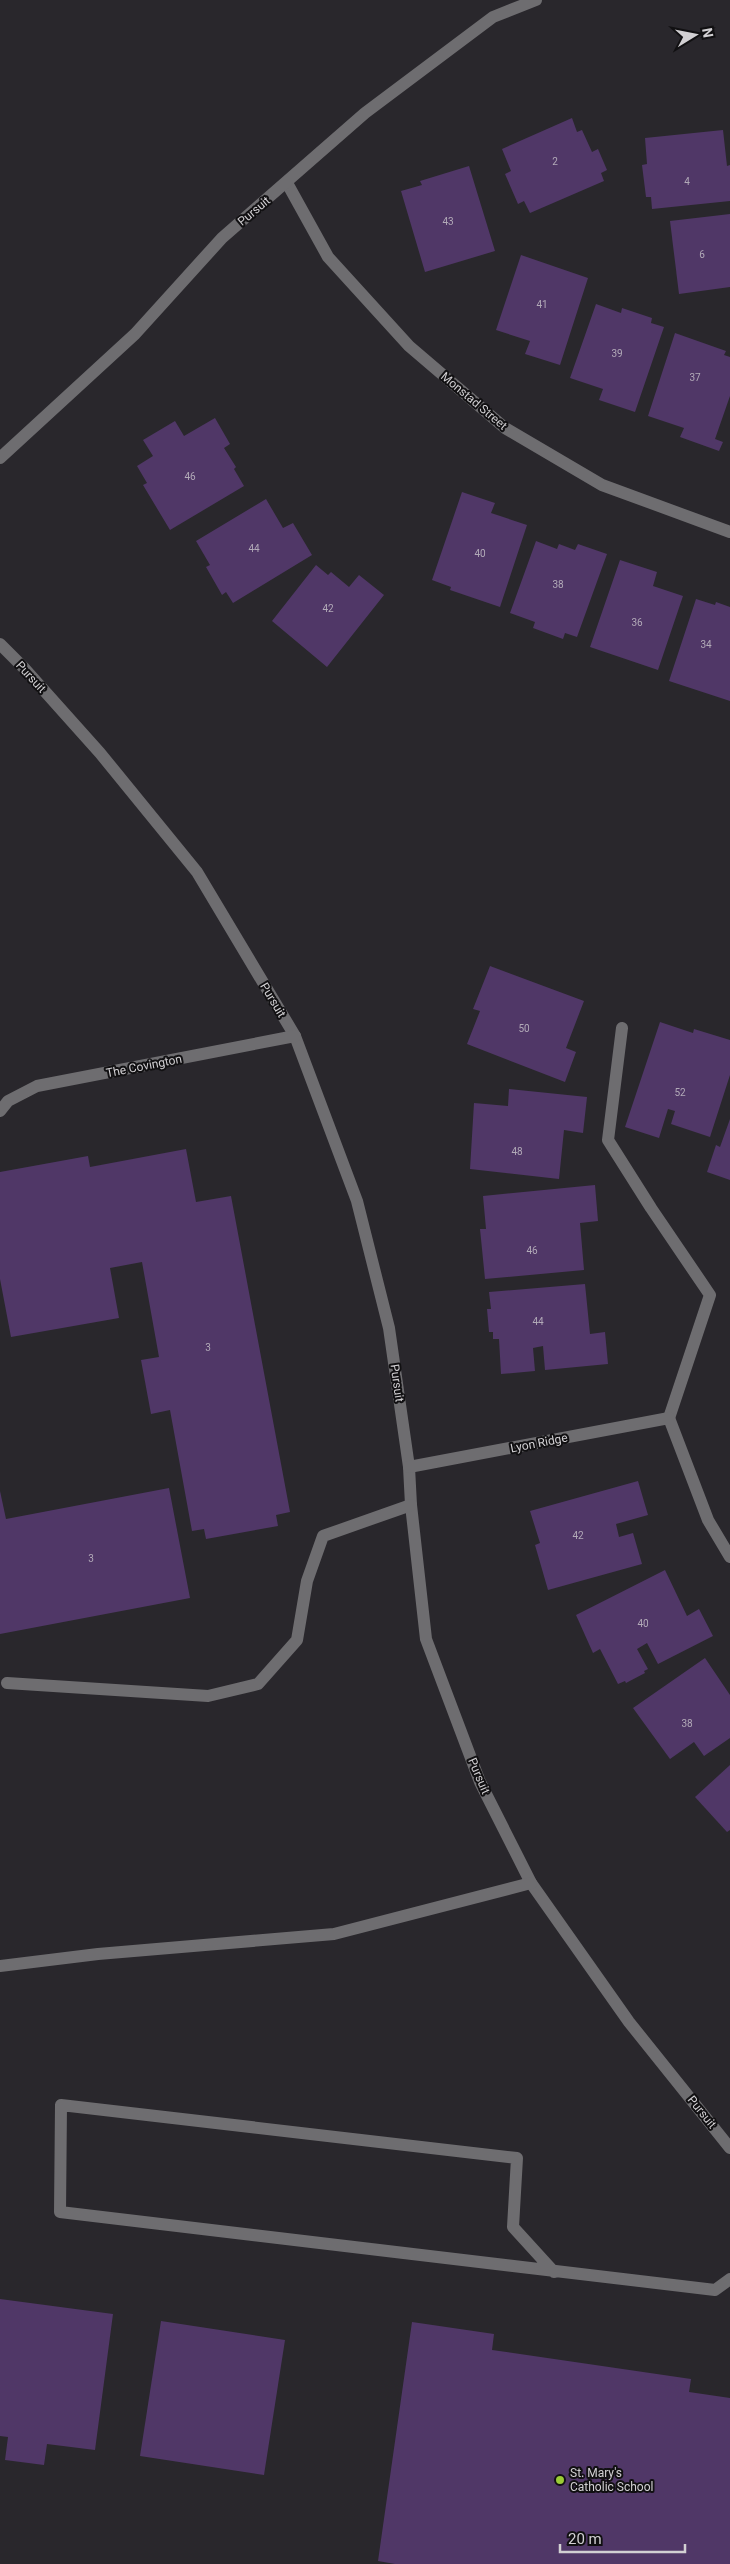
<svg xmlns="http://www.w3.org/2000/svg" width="730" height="2564" font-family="Roboto,sans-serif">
  <rect width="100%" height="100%" fill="#29272c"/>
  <g fill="#503767">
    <polygon points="572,118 577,132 582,130 592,152 598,149 607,170 601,173 604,181 530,213 524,201 518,204 505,174 511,171 502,149"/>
    <polygon points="723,130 727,166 730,165 730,201 652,209 651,197 646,197 642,165 647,164 645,138"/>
    <polygon points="469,166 495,251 425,272 401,191 422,185 420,181"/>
    <polygon points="730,214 730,287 679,294 670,221"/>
    <polygon points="521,255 588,278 560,365 525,354 530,341 496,330"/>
    <polygon points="596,304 621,313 622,308 652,318 651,323 664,327 635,412 599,400 603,389 570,378"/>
    <polygon points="675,333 726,351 724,355 730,357 730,396 715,439 723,442 719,451 680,437 684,428 648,416"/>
    <polygon points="215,418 230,444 224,448 236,467 234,469 244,486 170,530 143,485 147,483 137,466 153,456 143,440 175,421 184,436"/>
    <polygon points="462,492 495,503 491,513 527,525 500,607 450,590 451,587 432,580"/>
    <polygon points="266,499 283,528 293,523 312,555 233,603 226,592 222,595 206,567 210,565 196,541"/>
    <polygon points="536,541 557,549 559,544 575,550 578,544 607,554 577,637 565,633 563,639 533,628 535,622 510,613"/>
    <polygon points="620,560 657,572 653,586 683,596 658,670 590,647"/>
    <polygon points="316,565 328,575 331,572 349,587 359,575 384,595 327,667 272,621"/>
    <polygon points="696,599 715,605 716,602 730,607 730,701 669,681"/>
    <polygon points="490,966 584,1001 566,1048 576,1052 565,1082 467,1044 480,1011 473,1009"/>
    <polygon points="660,1022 693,1033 694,1029 730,1040 730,1075 710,1137 671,1124 675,1111 668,1109 659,1138 625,1127"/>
    <polygon points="509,1089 587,1097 583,1133 564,1130 559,1179 470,1169 474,1103 508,1106"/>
    <polygon points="730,1119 730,1180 707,1172 716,1145 720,1147"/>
    <polygon points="186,1149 196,1202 231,1196 290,1512 276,1515 278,1526 206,1539 204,1529 192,1531 170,1410 151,1414 141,1360 159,1357 142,1262 110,1268 119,1318 11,1337 0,1279 0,1172 88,1156 90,1167"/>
    <polygon points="595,1185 598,1221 580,1223 584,1270 485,1279 480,1229 486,1229 483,1196"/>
    <polygon points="585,1284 590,1334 605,1332 608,1364 545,1370 543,1346 533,1348 535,1371 501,1374 499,1339 493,1339 493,1332 489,1332 487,1309 491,1309 489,1292"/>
    <polygon points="638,1481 648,1515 616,1524 619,1537 633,1533 642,1564 548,1590 535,1545 540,1543 530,1511"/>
    <polygon points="169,1488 190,1598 0,1634 0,1491 6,1519"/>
    <polygon points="665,1570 687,1616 699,1609 713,1636 658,1664 647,1643 637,1649 648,1669 644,1671 645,1673 626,1683 625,1681 618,1684 600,1649 593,1653 576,1615"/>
    <polygon points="705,1658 730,1695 730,1738 704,1756 694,1742 670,1759 633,1708"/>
    <polygon points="730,1765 730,1830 727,1832 695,1797"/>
    <polygon points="0,2299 113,2314 95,2450 47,2444 44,2465 5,2460 8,2437 0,2436"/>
    <polygon points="161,2321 285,2340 264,2475 140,2456"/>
    <polygon points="412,2322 494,2334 492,2350 691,2379 689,2392 730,2398 730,2564 395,2564 378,2561"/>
  </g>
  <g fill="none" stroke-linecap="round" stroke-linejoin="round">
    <g stroke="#6e6d70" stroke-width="12">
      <polyline points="287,183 328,257 409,346 505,428 602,485 730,532"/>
      <polyline points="0,458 135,334 222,238 365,113 493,17 536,0"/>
      <polyline points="0,644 24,668 100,753 197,872 295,1036 357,1201 389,1328 409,1467 411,1505 426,1639 480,1782 531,1883 629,2022 730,2148"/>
      <polyline points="622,1028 608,1140 651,1208 710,1295 669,1418"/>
      <polyline points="0,1111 8,1101 37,1086 295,1036"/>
      <polyline points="409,1467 669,1418 708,1520 730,1557"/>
      <polyline points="7,1683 208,1696 258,1684 297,1640 307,1581 323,1536 411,1505"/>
      <polyline points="0,1966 98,1954 334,1934 531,1883"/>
      <polyline points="554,2272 513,2227 517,2158 61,2105 60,2212 715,2290 730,2279"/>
    </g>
  </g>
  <circle fill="#9acb35" stroke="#111012" stroke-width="2" cx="560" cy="2480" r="5"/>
  <g text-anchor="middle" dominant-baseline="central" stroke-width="4" stroke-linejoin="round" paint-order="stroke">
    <g font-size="10" fill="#b2aab8">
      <text x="555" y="161">2</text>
      <text x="687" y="181">4</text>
      <text x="448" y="221">43</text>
      <text x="702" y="254">6</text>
      <text x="542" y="304">41</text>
      <text x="617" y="353">39</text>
      <text x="695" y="377">37</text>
      <text x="190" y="476">46</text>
      <text x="254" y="548">44</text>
      <text x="480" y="553">40</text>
      <text x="558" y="584">38</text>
      <text x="328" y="608">42</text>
      <text x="637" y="622">36</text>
      <text x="706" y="644">34</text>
      <text x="524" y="1028">50</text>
      <text x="680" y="1092">52</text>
      <text x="517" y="1151">48</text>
      <text x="532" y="1250">46</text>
      <text x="538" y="1321">44</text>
      <text x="208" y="1347">3</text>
      <text x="578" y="1535">42</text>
      <text x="91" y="1558">3</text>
      <text x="643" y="1623">40</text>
      <text x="687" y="1723">38</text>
    </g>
    <g font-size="12" fill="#d2d0d3" stroke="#111012">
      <text transform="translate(254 211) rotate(-40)">Pursuit</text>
      <text transform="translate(474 401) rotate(40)">Monstad Street</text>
      <text transform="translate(31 677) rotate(47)">Pursuit</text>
      <text transform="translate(273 1000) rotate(59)">Pursuit</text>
      <text transform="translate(144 1066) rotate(-11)">The Covington</text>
      <text transform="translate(397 1383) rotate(82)">Pursuit</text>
      <text transform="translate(539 1443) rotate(-11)">Lyon Ridge</text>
      <text transform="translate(479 1776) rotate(67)">Pursuit</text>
      <text transform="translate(702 2112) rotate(51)">Pursuit</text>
    </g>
    <g font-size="12" fill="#d2d0d3" stroke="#111012" text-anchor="start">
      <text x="570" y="2473">St. Mary's<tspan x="570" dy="14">Catholic School</tspan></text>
    </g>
  </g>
  <g transform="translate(695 35) rotate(80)" stroke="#111012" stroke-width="4" paint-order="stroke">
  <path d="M0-4L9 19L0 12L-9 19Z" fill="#d2d0d3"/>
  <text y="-8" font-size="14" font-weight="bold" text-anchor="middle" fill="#d2d0d3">N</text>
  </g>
  <path d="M560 2544v8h125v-8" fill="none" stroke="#d2d0d3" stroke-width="2.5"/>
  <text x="568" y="2544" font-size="15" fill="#d2d0d3" stroke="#111012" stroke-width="4" paint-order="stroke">20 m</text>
</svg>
